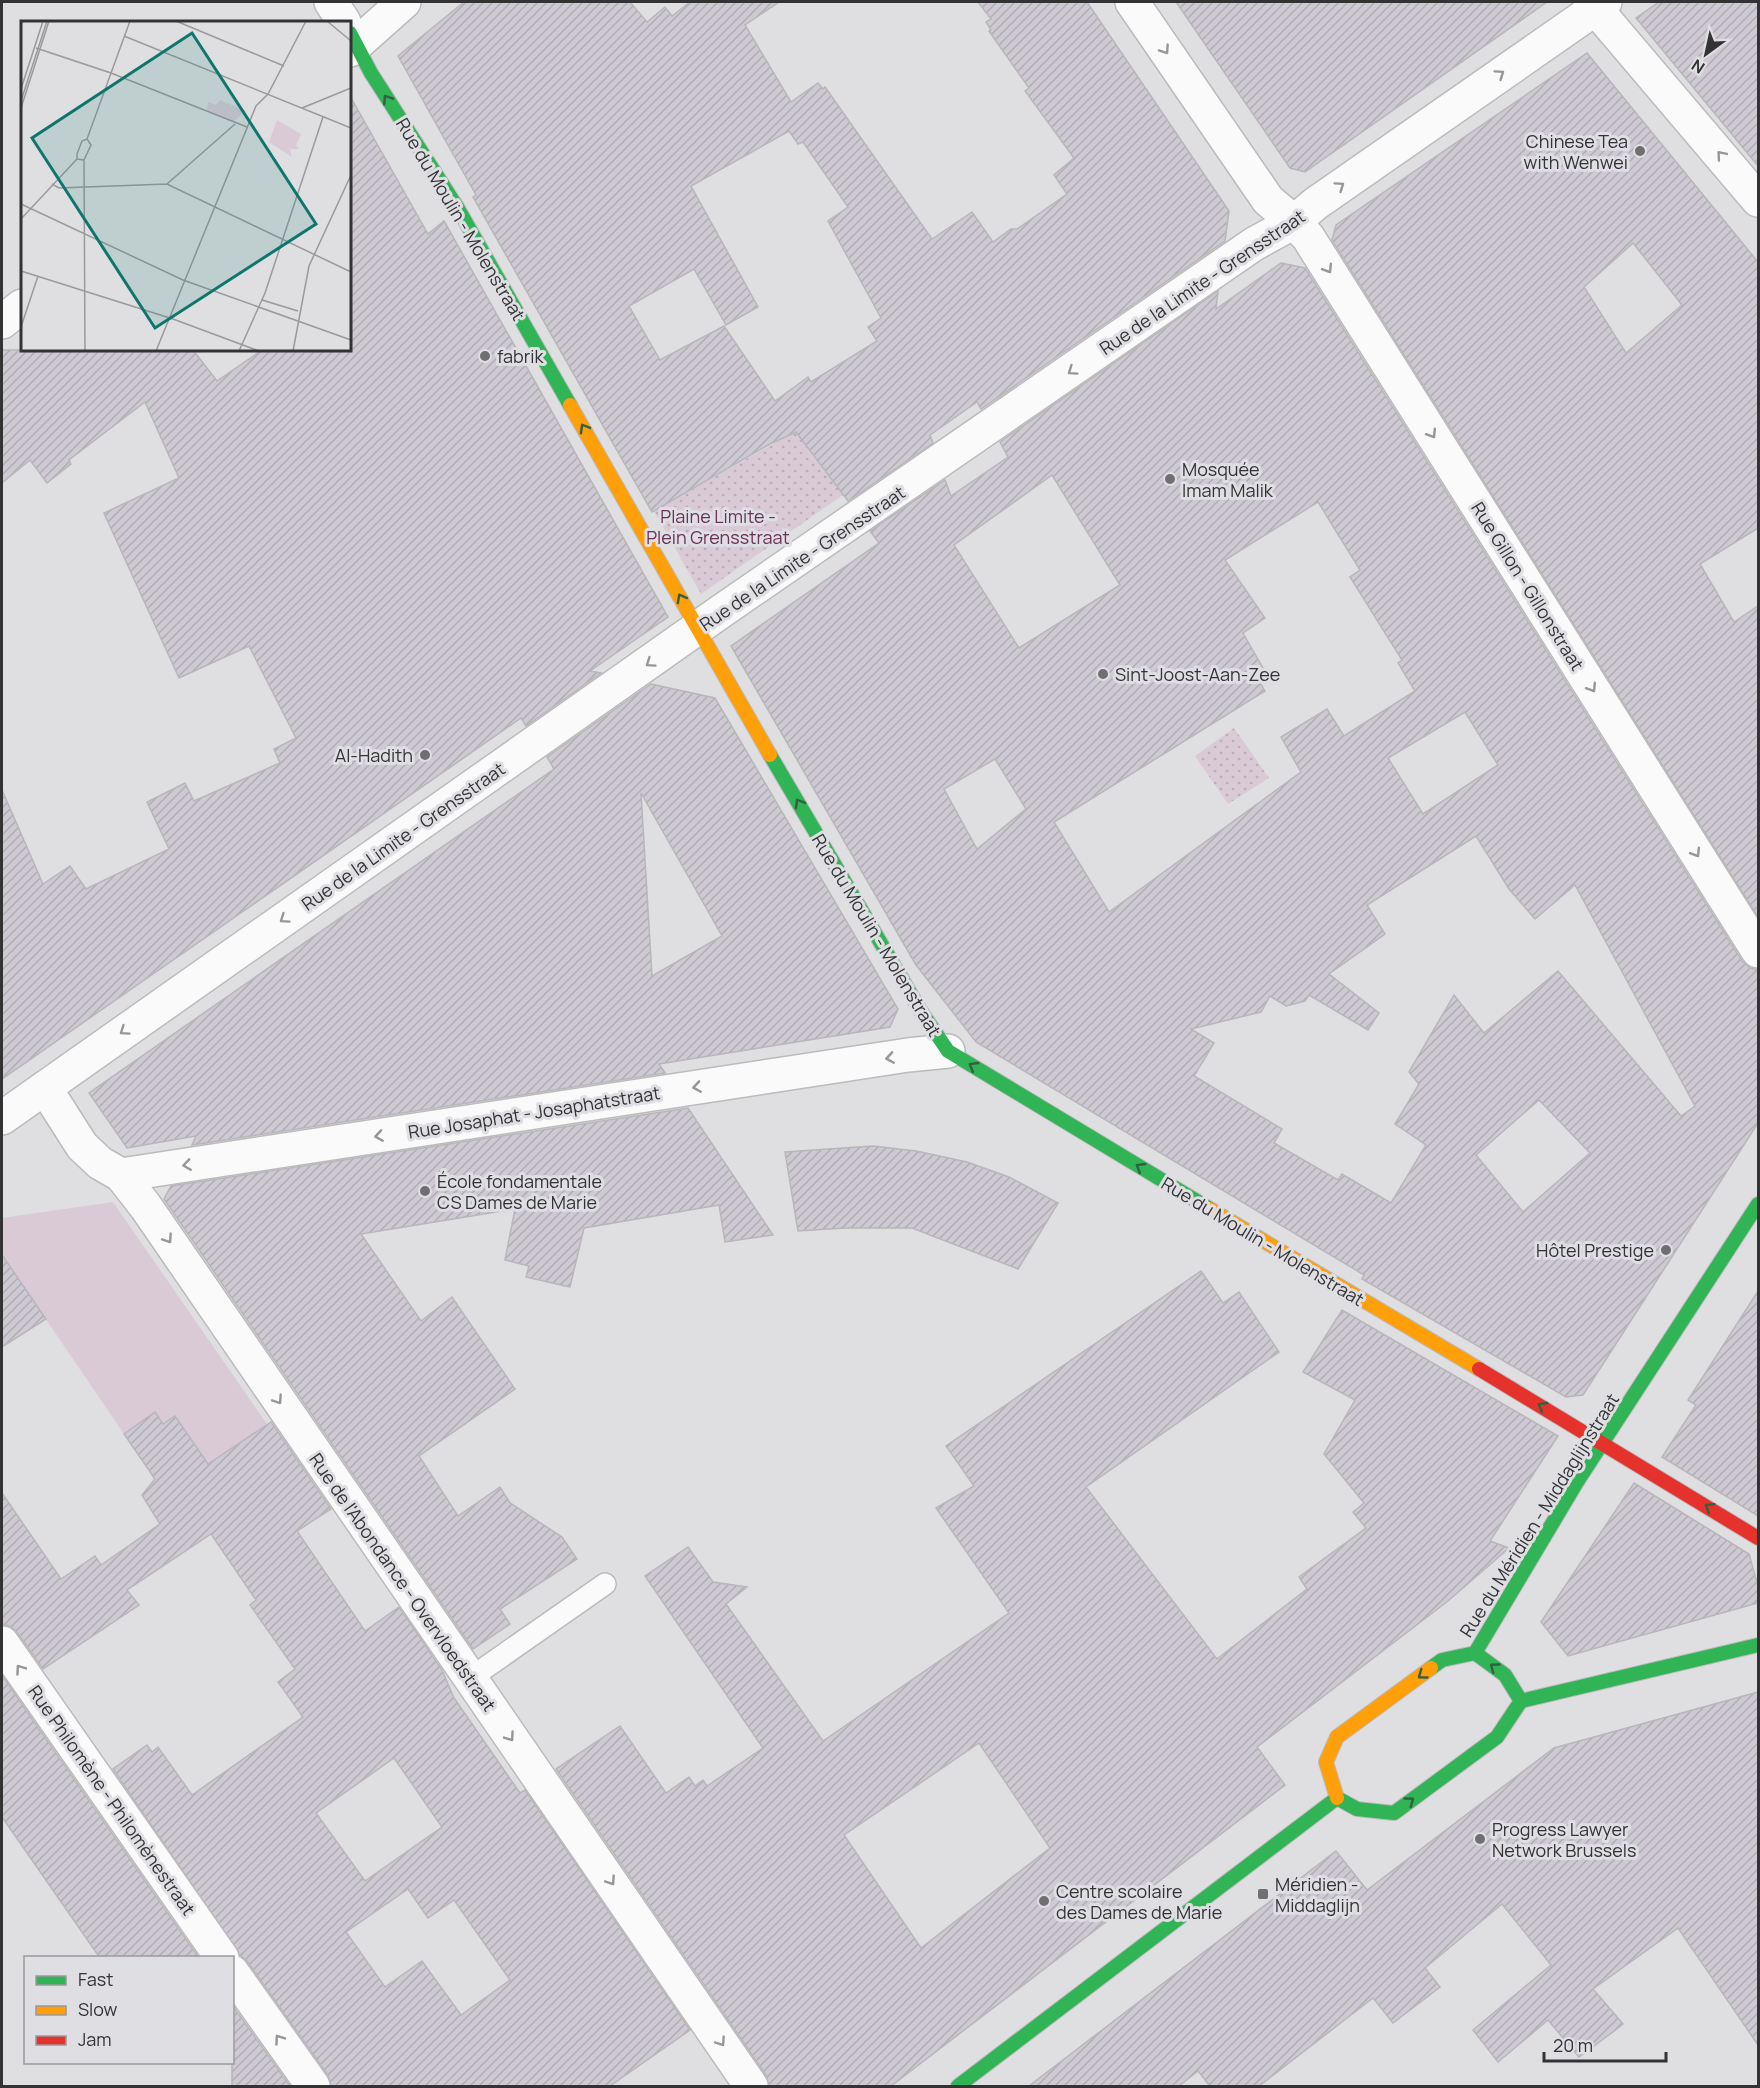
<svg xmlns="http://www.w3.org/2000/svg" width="1760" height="2088" font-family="Manrope,sans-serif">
  <defs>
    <pattern id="grass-dots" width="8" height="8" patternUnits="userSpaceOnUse" patternTransform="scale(1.5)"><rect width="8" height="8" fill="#dacad5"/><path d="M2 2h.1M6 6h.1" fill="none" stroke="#bcaeb7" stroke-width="1.8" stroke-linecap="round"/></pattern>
    <pattern id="building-hatch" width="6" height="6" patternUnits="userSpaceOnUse" patternTransform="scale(1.5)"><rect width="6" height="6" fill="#cec9d2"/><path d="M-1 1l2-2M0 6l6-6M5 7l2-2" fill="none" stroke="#b1adb5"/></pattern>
  </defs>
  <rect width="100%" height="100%" fill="#dfdfe2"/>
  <g fill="url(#grass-dots)">
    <polygon points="796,431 843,495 701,594 654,511"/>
    <polygon points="1234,728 1269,778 1228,804 1195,756"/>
  </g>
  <polygon fill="#dacad5" points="113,1202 267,1424 229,1450 220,1482 175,1417 163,1424 154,1413 124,1434 2,1255 2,1218"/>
  <g fill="url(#building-hatch)" stroke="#b7b7b9" stroke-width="1.5" fill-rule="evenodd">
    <path d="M464,2H630L647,22L665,7L672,16L690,2H779L745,25L791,102L818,83L823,89L825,87L932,239L972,212L993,242L1011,229H1017L1067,194L1054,175L1074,158L1025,91L1029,88L989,31L991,30L986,22L991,19L978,2H1087L1229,211L1225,241L981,409L977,402L930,435L933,443L848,501L796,432L770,444L652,512L473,197L476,195L398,56ZM789,131L798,144L803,142L848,207L828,221L881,318L868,327L877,341L811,382L808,377L775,401L724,326L660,360L629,306L694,269L726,325L758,307L691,186Z"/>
    <polygon points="1176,2 1547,2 1305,172 1290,168"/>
    <polygon points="1659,2 1758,2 1758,166 1636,18"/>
    <path d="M1587,53L1758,262V528L1700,564L1734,622L1758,606V917L1332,240L1336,225ZM1633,243L1682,305L1626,353L1584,287Z"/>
    <polygon points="350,96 428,234 444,221 668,617 590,671 601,673 526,726 521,718 2,1079 2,790 43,884 70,866 86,889 169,849 147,802 185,783 194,801 280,763 274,749 296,738 249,646 179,678 104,513 179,478 145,402 69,460 71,464 47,483 30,460 2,483 2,350 193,350 217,381 262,350 350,350"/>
    <path d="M1281,263L1305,268L1742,961L1750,968L1758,970V1123L1583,1395L1566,1397L1362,1279L1364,1275L976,1042L916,965L731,646L879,543L870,531L945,480L951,496L1008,457L1000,442L1218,291L1216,309ZM1052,475L1120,585L1019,648L954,545ZM1318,502L1360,570L1350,577L1402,660L1398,663L1415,691L1344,736L1327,709L1281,737L1301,772L1109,912L1054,822L1265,691L1255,675L1264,670L1243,633L1265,618L1225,560ZM1465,712L1498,765L1423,814L1388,758ZM995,759L1026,809L977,849L944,789ZM1476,836L1509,889L1535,919L1575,885L1695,1106L1681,1116L1558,971L1484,1033L1454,995L1409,1072L1419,1084L1395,1124L1426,1145L1391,1203L1342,1174L1338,1180L1274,1143L1282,1129L1194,1076L1214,1043L1191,1029L1261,1012L1270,996L1286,1006L1305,1001L1309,995L1368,1030L1379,1013L1329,974L1385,934L1367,905ZM1539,1100L1590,1153L1523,1212L1476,1155Z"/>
    <path d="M651,684L715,698L898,1009L890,1027L659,1064L665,1073L192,1145L196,1136L127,1148L89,1093L554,769L547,757ZM641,793L722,936L652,976Z"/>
    <polygon points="688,1108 773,1235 725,1242 719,1205 584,1228 570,1287 526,1277 529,1266 505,1260 515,1209 361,1234 421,1321 452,1297 515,1389 419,1456 458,1516 500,1487 510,1503 562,1537 577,1559 500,1609 510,1624 473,1649 164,1199 171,1186"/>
    <polygon points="873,1146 916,1151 967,1162 1009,1177 1058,1203 1018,1269 912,1228 845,1228 798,1231 785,1152"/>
    <polygon points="2,1255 46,1319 2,1347"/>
    <path d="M1201,1271L1223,1303L1239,1292L1279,1352L1086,1487L1217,1659L1307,1589L1299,1577L1366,1528L1353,1512L1364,1503L1324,1454L1355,1400L1303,1372L1342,1310L1558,1436L1490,1541L1509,1548L1448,1601L1257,1747L1285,1785L891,2086H769L766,2075L556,1769L620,1726L666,1793L689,1777L695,1786L703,1780L707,1786L763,1748L645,1576L688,1547L713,1582L747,1587L726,1604L823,1741L1009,1613L936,1508L974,1486L946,1446ZM979,1743L1050,1848L921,1948L844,1835Z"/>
    <polygon points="1758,1291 1758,1516 1662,1457 1696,1405 1688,1400"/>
    <path d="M155,1412L163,1424L175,1416L208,1464L271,1422L331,1509L297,1531L365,1631L399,1607L442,1670L454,1698L520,1793L525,1790L690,2030L610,2086H331L328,2075L247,1961L240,1955L113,1769L147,1745L152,1752L158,1747L192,1795L303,1717L278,1682L295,1669L250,1605L256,1600L211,1534L127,1590L139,1605L43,1669L17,1632L10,1626L2,1624V1493L61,1579L95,1556L101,1565L160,1524L142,1495L155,1479L124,1434ZM394,1758L442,1827L365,1881L316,1813ZM408,1889L428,1918L454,1900L510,1980L461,2015L422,1961L385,1987L346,1932Z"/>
    <polygon points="1634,1483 1749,1554 1758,1586 1758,1603 1568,1656 1541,1622"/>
    <polygon points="2,1675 32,1719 199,1958 100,1958 2,1817"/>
    <polygon points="1758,1692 1758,2045 1678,1928 1593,1989 1623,2024 1609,2035 1579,2057 1548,2020 1498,2062 1473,2030 1551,1965 1502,1904 1425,1968 1440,1987 1393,2023 1373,1998 1259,2086 1210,2086 1198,2071 1179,2086 1029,2086 1336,1851 1367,1890 1554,1748"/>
    <polygon points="232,2005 290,2086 232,2086"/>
  </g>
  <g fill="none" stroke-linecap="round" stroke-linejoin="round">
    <defs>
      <polyline id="lane" points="469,1679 605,1584"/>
      <g id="street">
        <polyline points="331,2 344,22"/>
        <polyline points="1132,2 1268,200 1294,222 1308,237 1758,951"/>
        <polyline points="1590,2 1758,200"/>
        <polyline points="350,50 404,2"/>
        <polyline points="2,322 22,306"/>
        <polyline points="45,1088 82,1146 100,1163 121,1175 146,1207 751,2086"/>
        <polyline points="2,1118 723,610 1254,244 1294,222 1315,204 1605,2"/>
        <polyline points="121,1175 908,1055 948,1051"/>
        <polyline points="2,1643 222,1958"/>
        <polyline points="232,1972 313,2086"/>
      </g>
      <g id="fast">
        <polyline points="350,33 371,73 457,207 570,405"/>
        <polyline points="770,755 922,1013 948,1051 1210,1209"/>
        <polyline points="1431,1668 1442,1660 1475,1653 1577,1482 1758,1204"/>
        <polyline points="1521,1701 1758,1645"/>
        <polyline points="1337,1798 1357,1809 1394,1813 1497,1737 1521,1701 1505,1675 1475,1653"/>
        <polyline points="958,2086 1337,1798"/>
      </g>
      <g id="slow">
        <polyline points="570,405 770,755"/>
        <polyline points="1210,1209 1479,1369"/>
        <polyline points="1337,1798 1326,1762 1337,1737 1431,1668"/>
      </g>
      <polyline id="jam" points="1479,1369 1758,1538"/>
    </defs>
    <use href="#lane" stroke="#bbbbbd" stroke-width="24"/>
    <use href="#street" stroke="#bbbbbd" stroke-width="36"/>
    <use href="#fast" stroke="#bbbbbd" stroke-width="16"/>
    <use href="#slow" stroke="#bbbbbd" stroke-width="16"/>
    <use href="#jam" stroke="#bbbbbd" stroke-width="16"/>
    <use href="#lane" stroke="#fafafb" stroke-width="21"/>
    <use href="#street" stroke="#fafafb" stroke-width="33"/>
    <use href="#fast" stroke="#30b455" stroke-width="14"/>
    <use href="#slow" stroke="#ff9f0a" stroke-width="14"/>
    <use href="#jam" stroke="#e5322d" stroke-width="14"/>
  </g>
  <defs><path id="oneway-chevron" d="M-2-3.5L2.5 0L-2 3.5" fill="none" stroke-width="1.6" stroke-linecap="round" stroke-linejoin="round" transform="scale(1.5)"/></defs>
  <g stroke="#969698">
    <use href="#oneway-chevron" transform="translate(1165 50) rotate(56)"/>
    <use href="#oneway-chevron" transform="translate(1500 74) rotate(-35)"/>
    <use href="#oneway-chevron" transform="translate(1721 155) rotate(-130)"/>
    <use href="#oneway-chevron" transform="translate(1340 186) rotate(-35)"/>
    <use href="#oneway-chevron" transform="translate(1328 269) rotate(58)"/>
    <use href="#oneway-chevron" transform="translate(1072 371) rotate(145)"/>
    <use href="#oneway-chevron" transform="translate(1432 434) rotate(58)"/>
    <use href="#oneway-chevron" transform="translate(650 663) rotate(145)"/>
    <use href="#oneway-chevron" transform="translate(1592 688) rotate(58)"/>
    <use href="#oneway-chevron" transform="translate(1696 853) rotate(58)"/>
    <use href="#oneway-chevron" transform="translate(284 919) rotate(145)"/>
    <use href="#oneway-chevron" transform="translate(124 1031) rotate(145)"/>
    <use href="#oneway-chevron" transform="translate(890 1058) rotate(171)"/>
    <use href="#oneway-chevron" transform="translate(697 1087) rotate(171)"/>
    <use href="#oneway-chevron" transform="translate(379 1136) rotate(171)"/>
    <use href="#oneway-chevron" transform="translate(187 1165) rotate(172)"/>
    <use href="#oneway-chevron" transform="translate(168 1239) rotate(56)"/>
    <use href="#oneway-chevron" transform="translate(278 1400) rotate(56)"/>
    <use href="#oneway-chevron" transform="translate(20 1669) rotate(-125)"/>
    <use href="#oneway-chevron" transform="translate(510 1737) rotate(55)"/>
    <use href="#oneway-chevron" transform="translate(611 1881) rotate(56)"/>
    <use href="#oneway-chevron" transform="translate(279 2039) rotate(-125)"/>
    <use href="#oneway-chevron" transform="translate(721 2042) rotate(56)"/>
  </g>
  <g stroke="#326040">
    <use href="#oneway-chevron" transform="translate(387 99) rotate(-123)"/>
    <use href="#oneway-chevron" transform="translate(584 428) rotate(-120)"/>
    <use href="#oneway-chevron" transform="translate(681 598) rotate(-119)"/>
    <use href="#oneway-chevron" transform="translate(799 803) rotate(-120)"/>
    <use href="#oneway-chevron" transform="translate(973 1066) rotate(-149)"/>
    <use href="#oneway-chevron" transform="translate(1140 1167) rotate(-149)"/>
    <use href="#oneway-chevron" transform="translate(1542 1406) rotate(-150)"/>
    <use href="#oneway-chevron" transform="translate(1709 1507) rotate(-148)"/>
    <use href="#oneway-chevron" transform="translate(1494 1667) rotate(-144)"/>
    <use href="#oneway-chevron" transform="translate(1422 1675) rotate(144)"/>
    <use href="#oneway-chevron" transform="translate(1410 1801) rotate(-36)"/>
  </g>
  <g fill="#6f6f72" stroke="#dedee3" stroke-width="2">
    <circle cx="1640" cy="151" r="6"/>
    <circle cx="485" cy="356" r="6"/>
    <circle cx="1170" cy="479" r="6"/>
    <circle cx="1103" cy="674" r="6"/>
    <circle cx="425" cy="755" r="6"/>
    <circle cx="425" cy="1191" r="6"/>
    <circle cx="1666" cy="1250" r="6"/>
    <circle cx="1480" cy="1839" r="6"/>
    <rect x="1257" y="1888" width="12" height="12" rx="3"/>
    <circle cx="1044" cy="1901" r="6"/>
  </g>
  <g text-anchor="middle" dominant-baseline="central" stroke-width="6" stroke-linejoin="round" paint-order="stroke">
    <g font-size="18" fill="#333335" stroke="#dedee3" text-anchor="start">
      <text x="1628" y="141" text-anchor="end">Chinese Tea<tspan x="1628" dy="21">with Wenwei</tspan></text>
      <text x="497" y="356">fabrik</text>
      <text x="1182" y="469">Mosquée<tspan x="1182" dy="21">Imam Malik</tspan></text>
      <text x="1115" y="674">Sint-Joost-Aan-Zee</text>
      <text x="413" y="755" text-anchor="end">Al-Hadith</text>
      <text x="437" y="1181">École fondamentale<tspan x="437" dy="21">CS Dames de Marie</tspan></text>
      <text x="1654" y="1250" text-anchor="end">Hôtel Prestige</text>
      <text x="1492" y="1829">Progress Lawyer<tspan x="1492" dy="21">Network Brussels</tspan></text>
      <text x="1275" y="1884">Méridien -<tspan x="1275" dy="21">Middaglijn</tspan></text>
      <text x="1056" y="1891">Centre scolaire<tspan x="1056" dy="21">des Dames de Marie</tspan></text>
    </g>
    <g font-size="18" fill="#333335" stroke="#dedee3">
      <text transform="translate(461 219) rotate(59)">Rue du Moulin - Molenstraat</text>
      <text transform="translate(1202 282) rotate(-34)">Rue de la Limite - Grensstraat</text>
      <text transform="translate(802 558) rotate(-34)">Rue de la Limite - Grensstraat</text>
      <text transform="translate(1528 586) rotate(58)">Rue Gillon - Gillonstraat</text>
      <text transform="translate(403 836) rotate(-35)">Rue de la Limite - Grensstraat</text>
      <text transform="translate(877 935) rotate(59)">Rue du Moulin - Molenstraat</text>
      <text transform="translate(534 1112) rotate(-9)">Rue Josaphat - Josaphatstraat</text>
      <text transform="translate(1263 1241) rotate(31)">Rue du Moulin - Molenstraat</text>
      <text transform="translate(1539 1515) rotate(-58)">Rue du Méridien - Middaglijnstraat</text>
      <text transform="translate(403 1582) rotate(55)">Rue de l'Abondance - Overvloedstraat</text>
      <text transform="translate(112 1800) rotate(55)">Rue Philomène - Philomènestraat</text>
    </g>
    <g font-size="18" fill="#6a3257" stroke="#dedee3">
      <text x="718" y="516">Plaine Limite -<tspan x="718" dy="21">Plein Grensstraat</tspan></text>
    </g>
  </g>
  <g transform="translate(21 21)">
    <rect width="330" height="330" fill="#dfdfe2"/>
    <path d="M256,99L280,113L275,124L278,128H269L271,136L248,121Z" fill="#dacad5"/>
    <path d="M199,79L225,90L213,100L186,89L187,81L195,84Z" fill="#dacad5"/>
    <path fill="none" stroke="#9a9a9d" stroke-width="1.5" d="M155,0L263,45M306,0L330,20M103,15L330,107M15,27L90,52L226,106M0,68L22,0M0,80L26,0M0,87L28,0M281,87L330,67M63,139L56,138V133L61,120L66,118L109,0M31,163L38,167L146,163L330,251M146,163L214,103M0,183L162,259L330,319M0,198L56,138M0,250L152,298L238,330M241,279L277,290M0,306L17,255M64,330L63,139L70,124L66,118M135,330L235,85L247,73L285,0M218,330L244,272L302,96M272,330L288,245L330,154"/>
    <path fill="#0f766e" fill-opacity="0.15" stroke="#0f766e" stroke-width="3" d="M171,12L295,203L134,307L11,117Z"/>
    <rect width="330" height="330" fill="none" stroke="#333335" stroke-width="3"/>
  </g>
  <rect width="1760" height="2088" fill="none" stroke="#333335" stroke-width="6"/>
  <rect x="24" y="1956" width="210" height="108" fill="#dedee3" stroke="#9a9a9d" stroke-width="1.5"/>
  <rect x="36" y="1976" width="30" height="9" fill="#30b455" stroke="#9a9a9d" stroke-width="1.5"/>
  <text x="78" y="1986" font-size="18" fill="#333335">Fast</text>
  <rect x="36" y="2006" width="30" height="9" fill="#ff9f0a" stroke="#9a9a9d" stroke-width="1.5"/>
  <text x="78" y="2016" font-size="18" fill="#333335">Slow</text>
  <rect x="36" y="2036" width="30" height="9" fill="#e5322d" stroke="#9a9a9d" stroke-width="1.5"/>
  <text x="78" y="2046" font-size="18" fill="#333335">Jam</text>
  <g transform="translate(1706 54) rotate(213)" stroke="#dedee3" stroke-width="4.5" paint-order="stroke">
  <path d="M0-4.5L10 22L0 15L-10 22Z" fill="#333335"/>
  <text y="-9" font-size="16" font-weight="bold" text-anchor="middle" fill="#333335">N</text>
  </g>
  <path d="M1544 2052v9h122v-9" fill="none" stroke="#333335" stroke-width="3"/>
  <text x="1553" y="2052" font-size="18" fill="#333335" stroke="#dedee3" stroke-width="4.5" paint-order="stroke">20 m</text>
</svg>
